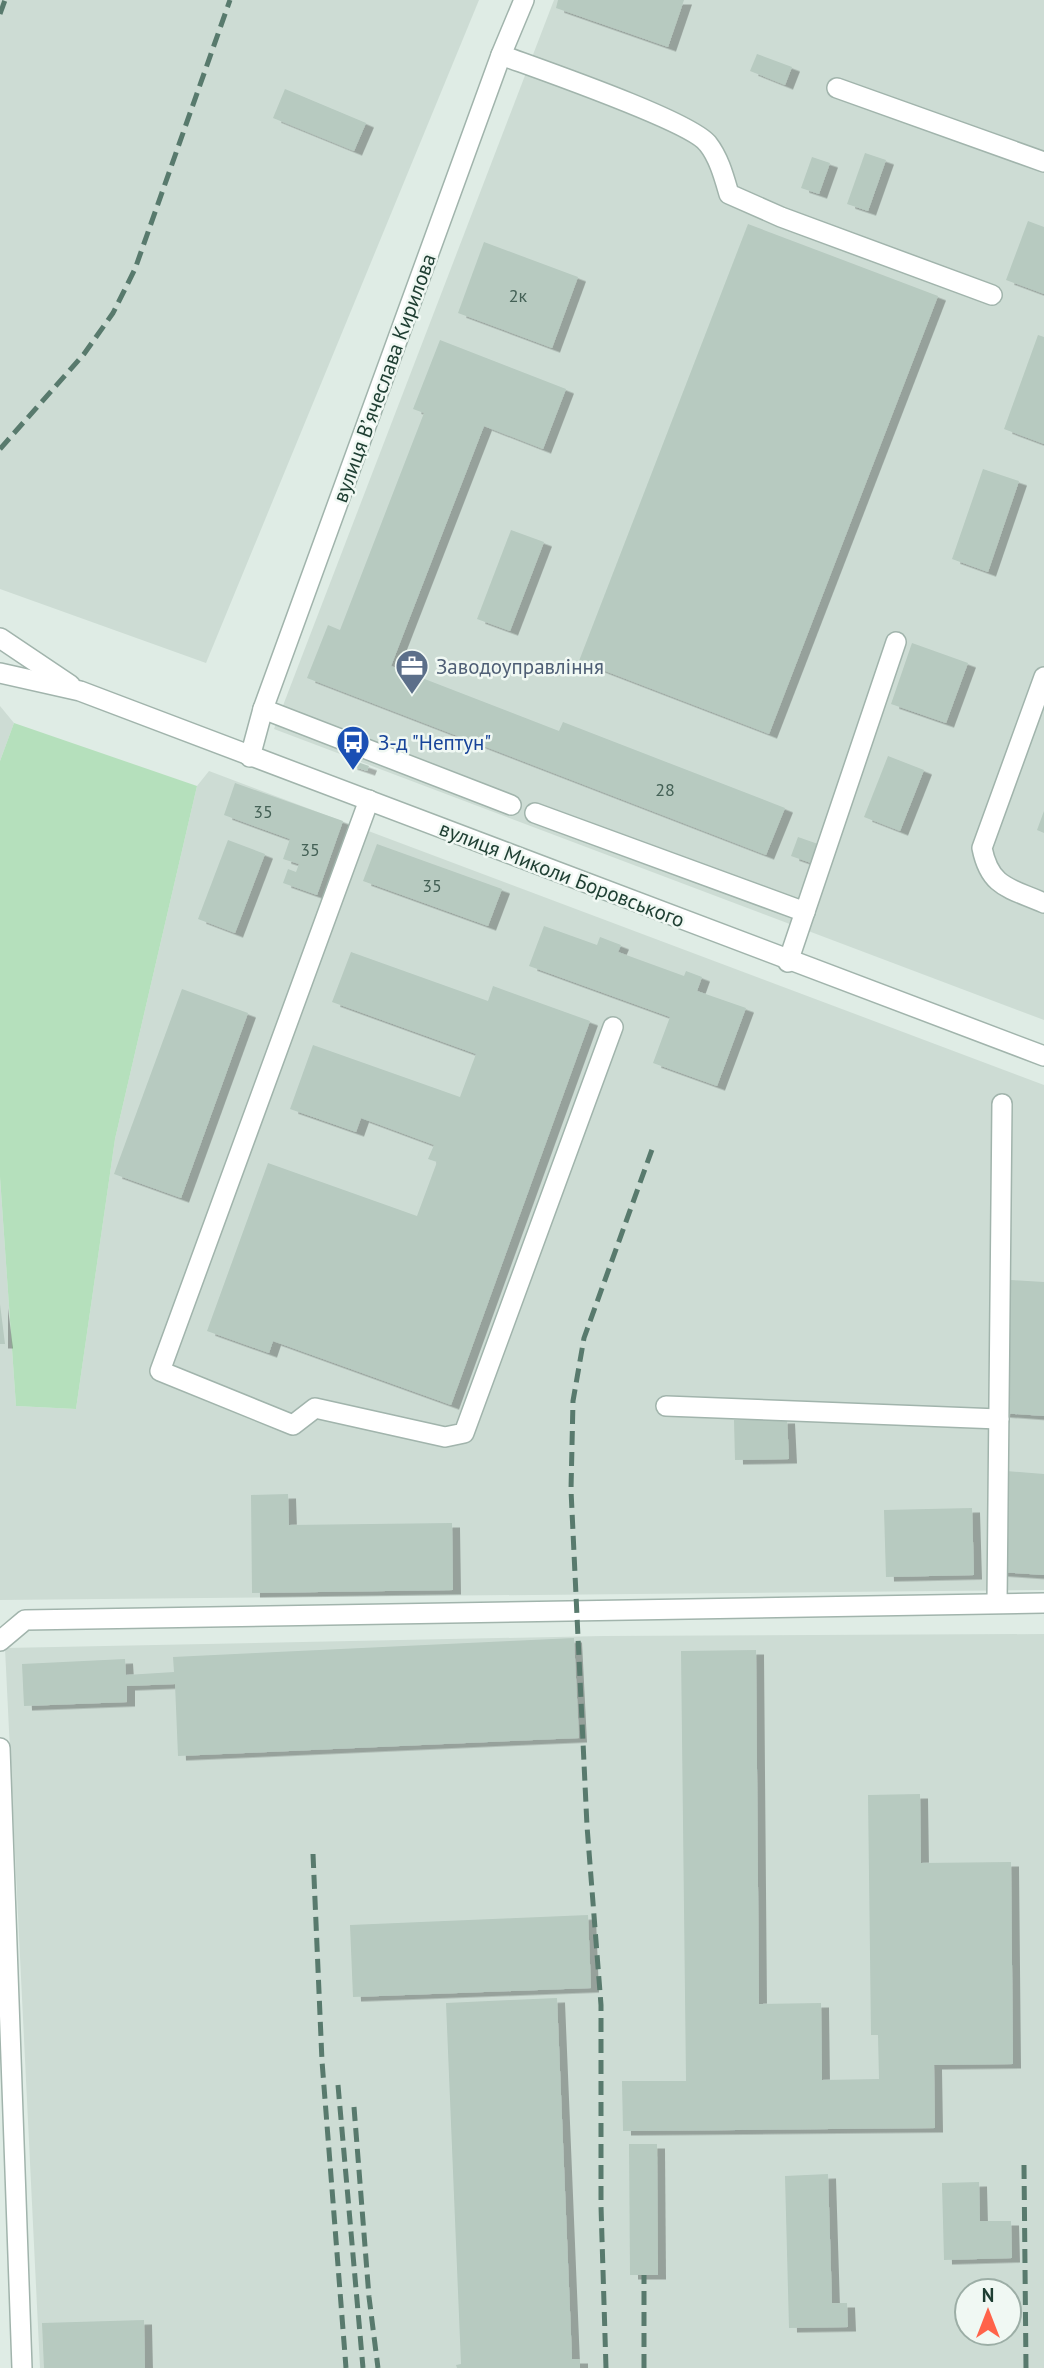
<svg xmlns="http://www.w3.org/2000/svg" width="1044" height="2368" font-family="'PT Sans',sans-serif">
  <defs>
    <filter id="shadow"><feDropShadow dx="8" dy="4.5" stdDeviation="0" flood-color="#0004"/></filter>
  </defs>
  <rect width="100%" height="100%" fill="#dfece5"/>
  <g fill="#cddcd4" fill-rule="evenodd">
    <polygon points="0,0 479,0 206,663 0,589"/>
    <polygon points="554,0 1044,0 1044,1020 274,729"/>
    <polygon points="0,706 14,723 0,761"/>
    <polygon points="209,771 1044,1085 1044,1590 0,1600 0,1177 16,1406 76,1409 115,1139 197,786"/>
    <path d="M1044,1634V2368H40L5,1648L603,1636ZM967,2291H1009V2333H967Z"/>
  </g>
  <polygon fill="#b5e0bc" points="14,723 197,786 115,1139 76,1409 16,1406 0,1177 0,761"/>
  <g fill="#b7cac0" filter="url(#shadow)">
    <polygon points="558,0 684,0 668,47 556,8"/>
    <polygon points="757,54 792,67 785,85 750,71"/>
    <polygon points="285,89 366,123 354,151 273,118"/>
    <polygon points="865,153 886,160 868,211 847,204"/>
    <polygon points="812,157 830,163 819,194 801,188"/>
    <polygon points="1028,221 1044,227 1044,294 1006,280"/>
    <polygon points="748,224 938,296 769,734 579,661"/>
    <polygon points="484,242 578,277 552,348 458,313"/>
    <polygon points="1038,335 1044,337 1044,444 1004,429"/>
    <polygon points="440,340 566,389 543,449 484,426 391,666 559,731 563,722 785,808 766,855 307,678 328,625 340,630 424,413 413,409"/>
    <polygon points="983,469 1019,481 988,572 952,559"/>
    <polygon points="511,530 544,542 510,631 477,619"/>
    <polygon points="912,643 968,663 946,723 891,704"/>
    <polygon points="888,756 924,770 900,831 864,817"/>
    <polygon points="352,760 369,766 367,771 349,765"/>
    <polygon points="235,783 343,821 317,895 283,883 288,869 296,872 299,864 283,859 290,839 224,815"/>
    <polygon points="1044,811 1044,833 1037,830"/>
    <polygon points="798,837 818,844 811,863 791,856"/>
    <polygon points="228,840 265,854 235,933 198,919"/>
    <polygon points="377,844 502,889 488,926 363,881"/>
    <polygon points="544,926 597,945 600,937 621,945 618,952 684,976 686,971 702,977 697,991 746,1008 717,1086 653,1063 670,1017 529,966"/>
    <polygon points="351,952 488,1001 493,986 590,1021 451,1405 273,1341 269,1353 207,1331 268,1163 417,1216 437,1162 428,1159 434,1145 361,1118 356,1132 290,1109 313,1045 460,1097 476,1054 332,1002"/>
    <polygon points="182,989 248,1013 181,1198 114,1174"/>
    <polygon points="1011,1280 1044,1282 1044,1416 1002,1413"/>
    <polygon points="0,1304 5,1344 0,1344"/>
    <polygon points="787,1419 789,1459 735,1460 734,1420"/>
    <polygon points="1006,1471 1044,1474 1044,1575 999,1572"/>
    <polygon points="288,1494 289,1525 452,1523 453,1590 252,1593 251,1495"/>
    <polygon points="972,1508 974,1575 886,1577 884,1510"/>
    <polygon points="574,1638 579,1738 178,1756 175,1684 127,1686 127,1702 24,1706 22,1664 125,1659 126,1675 174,1672 173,1657"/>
    <polygon points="756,1650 759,2004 821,2003 822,2080 879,2079 878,2035 871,2035 868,1795 920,1794 921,1863 1011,1862 1013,2064 934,2065 935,2128 623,2131 622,2081 686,2081 681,1651"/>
    <polygon points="588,1915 591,1988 353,1997 350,1925"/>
    <polygon points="557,1998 572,2359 580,2359 580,2368 457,2368 456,2365 461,2364 446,2003"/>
    <polygon points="629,2144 657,2144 658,2275 630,2275"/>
    <polygon points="828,2174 832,2303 847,2303 848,2327 789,2328 785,2176"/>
    <polygon points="979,2182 980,2221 1011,2221 1012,2258 944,2260 942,2183"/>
    <polygon points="144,2320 145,2368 44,2368 42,2323"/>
  </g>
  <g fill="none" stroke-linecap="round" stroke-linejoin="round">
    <defs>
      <g id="minor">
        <path d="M501,55C536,68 691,121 708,144C719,158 724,177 729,194L781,217L992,295"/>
        <polyline points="837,88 1044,162"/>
        <polyline points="0,638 70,685"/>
        <polyline points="0,673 80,691 1044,1056"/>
        <path d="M1044,677L982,848C990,888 1010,888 1044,903"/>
        <polyline points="263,709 511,805"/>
        <polyline points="250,757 263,709 501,55 524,0"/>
        <polyline points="369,800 160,1371 293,1425 315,1408 445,1437 464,1433 613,1027"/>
        <polyline points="535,813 805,912"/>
        <polyline points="788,962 896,642"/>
        <polyline points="666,1406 999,1419"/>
        <polyline points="997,1603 1002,1104"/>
        <polyline points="0,1641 25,1620 1044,1603"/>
        <polyline points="0,1748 22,2368"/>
      </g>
    </defs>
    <use href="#minor" stroke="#a1b4ac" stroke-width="22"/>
    <use href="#minor" stroke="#fff" stroke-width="19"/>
    <g stroke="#587a6d" stroke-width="5" stroke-dasharray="14 7" stroke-linecap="butt">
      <polyline points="0,14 5,0"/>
      <polyline points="0,449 84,354 113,313 135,269 230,0"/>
      <polyline points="313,1854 322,2061 346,2368"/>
      <polyline points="338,2085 363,2368"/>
      <polyline points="354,2107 369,2297 378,2368"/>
      <polyline points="1024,2165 1026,2368"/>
      <polyline points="606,2368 601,2206 601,2005 587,1826 571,1490 573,1401 584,1338 654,1144"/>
      <polyline points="644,2368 644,2275"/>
    </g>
  </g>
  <defs>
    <symbol id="office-pin" viewBox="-11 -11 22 30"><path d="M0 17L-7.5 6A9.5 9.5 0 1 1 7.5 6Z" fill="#5c6f8a" stroke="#f0f8f3"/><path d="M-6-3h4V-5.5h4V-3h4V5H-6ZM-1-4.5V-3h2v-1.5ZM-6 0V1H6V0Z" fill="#fff"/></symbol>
    <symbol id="bus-pin" viewBox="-11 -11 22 30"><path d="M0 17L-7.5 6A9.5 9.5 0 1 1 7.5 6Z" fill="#1a4fb4" stroke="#f0f8f3"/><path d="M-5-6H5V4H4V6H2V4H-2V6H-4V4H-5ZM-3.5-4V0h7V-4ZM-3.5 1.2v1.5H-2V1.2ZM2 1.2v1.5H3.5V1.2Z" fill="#fff"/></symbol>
  </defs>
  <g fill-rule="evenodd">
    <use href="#office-pin" x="393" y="647" width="38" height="52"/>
    <use href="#bus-pin" x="334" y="723" width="38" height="52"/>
  </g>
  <g text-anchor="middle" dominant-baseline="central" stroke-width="5" stroke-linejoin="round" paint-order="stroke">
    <g font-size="18" fill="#446156">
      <text x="518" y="295">2к</text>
      <text x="665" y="789">28</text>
      <text x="263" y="811">35</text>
      <text x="310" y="849">35</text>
      <text x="432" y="885">35</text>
    </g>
    <g font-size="21" fill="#1e3e32" stroke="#f0f8f3">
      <text transform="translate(384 378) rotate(-70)">вулиця Вʼячеслава Кирилова</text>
      <text transform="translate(562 874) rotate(21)">вулиця Миколи Боровського</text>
    </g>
    <g font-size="21" fill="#4e5e75" stroke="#f0f8f3" text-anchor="start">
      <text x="436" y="666">Заводоуправління</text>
    </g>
    <g font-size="21" fill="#164399" stroke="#f0f8f3" text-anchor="start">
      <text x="378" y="742">З-д "Нептун"</text>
    </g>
  </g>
  <g transform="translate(988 2312)"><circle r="33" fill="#f0f8f3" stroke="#9caea6" stroke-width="2"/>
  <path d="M0-5L12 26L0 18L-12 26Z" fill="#ff634a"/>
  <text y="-10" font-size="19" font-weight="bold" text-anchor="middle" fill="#1e3e32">N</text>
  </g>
</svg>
